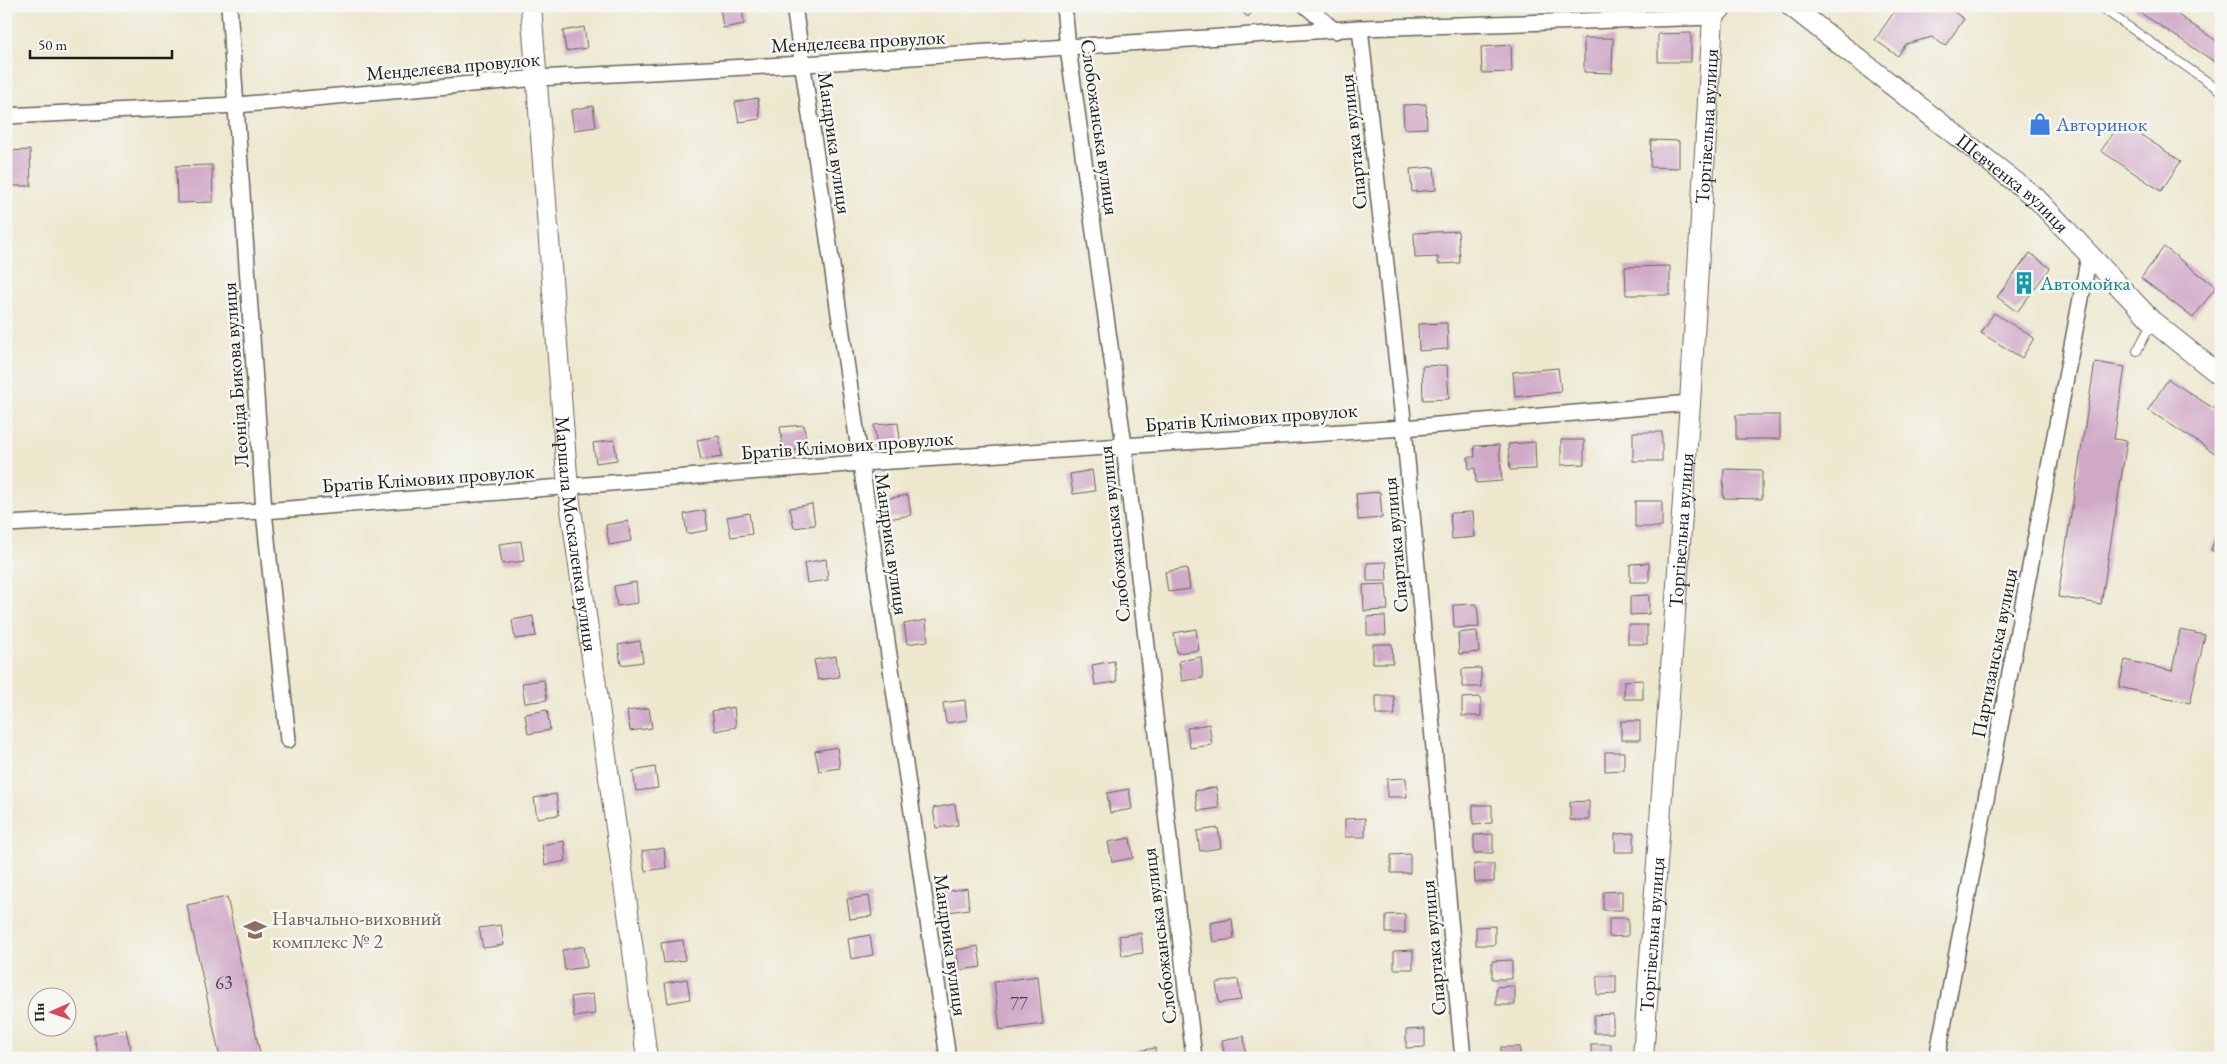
<svg xmlns="http://www.w3.org/2000/svg" width="2227" height="1064" font-family="'EB Garamond',serif">
  <rect width="100%" height="100%" fill="#f6f6f2"/>
  <filter id="ink" filterUnits="userSpaceOnUse"><feTurbulence type="fractalNoise" baseFrequency=".02" numOctaves="2"/><feDisplacementMap in="SourceGraphic" scale="10" xChannelSelector="R" yChannelSelector="G"/><feConvolveMatrix kernelMatrix="1 2 1 2 8 2 1 2 1" color-interpolation-filters="sRGB"/></filter>
  <filter id="wash" filterUnits="userSpaceOnUse"><feTurbulence type="fractalNoise" baseFrequency=".0096" numOctaves="4" result="noise"/><feDisplacementMap in="SourceGraphic" scale="20" xChannelSelector="R" yChannelSelector="G"/><feGaussianBlur stdDeviation="1.12" result="paint"/><feColorMatrix in="noise" values="0 0 0 0 0 0 0 0 0 0 0 0 0 0 0 0 0 1.4 0 .05"/><feComposite in="paint" operator="in"/></filter>
  <g filter="url(#wash)">
    <rect width="100%" height="100%" fill="#ede7ce"/>
    <g id="blocks">
      <g fill="#d0a9c7">
        <polygon points="727,6 742,6 744,24 723,28 720,7"/>
        <polygon points="1235,6 1257,6 1248,17"/>
        <polygon points="1898,6 1927,6 1934,11 1938,6 1946,6 1964,19 1945,46 1932,37 1906,44 1898,56 1875,40"/>
        <polygon points="2130,6 2165,6 2221,44 2221,66"/>
        <polygon points="584,27 587,48 566,51 563,31"/>
        <polygon points="1691,33 1691,62 1658,62 1658,34"/>
        <polygon points="1584,38 1613,38 1612,73 1584,72"/>
        <polygon points="1511,45 1512,72 1482,73 1481,47"/>
        <polygon points="758,98 760,119 739,122 735,102"/>
        <polygon points="1426,104 1427,128 1404,129 1403,105"/>
        <polygon points="593,106 596,127 574,130 571,110"/>
        <polygon points="2121,122 2181,161 2161,191 2101,151"/>
        <polygon points="1651,140 1679,141 1679,168 1650,167"/>
        <polygon points="30,150 31,186 6,186 6,151"/>
        <polygon points="212,165 213,202 177,203 176,166"/>
        <polygon points="1434,167 1436,190 1412,192 1410,169"/>
        <polygon points="1458,231 1460,263 1438,264 1438,257 1415,258 1414,233"/>
        <polygon points="2164,247 2216,287 2193,318 2141,278"/>
        <polygon points="2030,253 2050,268 2017,312 1997,297"/>
        <polygon points="1670,266 1670,295 1626,295 1625,267"/>
        <polygon points="1994,313 2034,338 2022,358 1981,333"/>
        <polygon points="1447,323 1448,349 1419,351 1418,324"/>
        <polygon points="2095,362 2125,367 2114,439 2127,441 2101,604 2058,597"/>
        <polygon points="1447,365 1449,399 1423,400 1422,366"/>
        <polygon points="1558,368 1561,392 1515,397 1513,372"/>
        <polygon points="2168,379 2221,413 2221,457 2148,410"/>
        <rect x="1736" y="415" width="44" height="24"/>
        <polygon points="898,423 901,446 877,449 874,425"/>
        <polygon points="804,425 807,449 783,451 780,427"/>
        <rect x="1633" y="432" width="29" height="29"/>
        <polygon points="719,436 722,457 701,460 697,440"/>
        <polygon points="614,440 617,460 596,463 593,443"/>
        <polygon points="1561,440 1584,440 1584,464 1561,465"/>
        <polygon points="1535,442 1536,469 1510,470 1508,444"/>
        <polygon points="1499,445 1502,481 1476,483 1475,468 1469,469 1468,457 1475,457 1474,446"/>
        <polygon points="1724,469 1762,470 1762,499 1723,498"/>
        <polygon points="1092,470 1095,491 1073,494 1070,474"/>
        <polygon points="1380,492 1382,518 1358,520 1356,494"/>
        <polygon points="908,495 911,515 889,519 886,499"/>
        <rect x="1635" y="501" width="27" height="26"/>
        <polygon points="812,504 815,525 794,528 790,508"/>
        <polygon points="705,510 708,530 687,534 684,514"/>
        <polygon points="1473,512 1475,537 1452,539 1450,513"/>
        <polygon points="749,513 752,534 731,537 727,517"/>
        <polygon points="628,521 631,541 609,545 606,525"/>
        <polygon points="2221,523 2221,554 2211,550"/>
        <polygon points="521,541 524,561 502,564 499,544"/>
        <polygon points="826,559 828,580 807,583 804,563"/>
        <polygon points="1386,562 1387,581 1367,581 1367,563"/>
        <polygon points="1649,563 1649,582 1630,582 1630,564"/>
        <polygon points="1187,568 1190,589 1168,592 1165,572"/>
        <polygon points="636,582 638,603 617,606 614,586"/>
        <polygon points="1386,584 1388,610 1364,611 1363,585"/>
        <polygon points="1649,595 1649,614 1630,615 1630,596"/>
        <polygon points="1477,604 1479,627 1454,628 1453,605"/>
        <polygon points="533,616 536,636 515,639 512,620"/>
        <polygon points="1385,616 1386,635 1367,635 1367,617"/>
        <polygon points="926,620 928,641 907,644 904,624"/>
        <rect x="1628" y="625" width="19" height="19"/>
        <polygon points="1196,629 1199,650 1177,653 1174,633"/>
        <polygon points="2180,630 2205,635 2190,703 2119,687 2125,660 2172,671"/>
        <polygon points="1477,631 1479,652 1459,654 1458,633"/>
        <polygon points="640,641 643,662 621,665 618,645"/>
        <polygon points="1373,644 1392,644 1393,663 1373,663"/>
        <polygon points="836,656 839,677 818,680 814,660"/>
        <polygon points="1201,657 1203,678 1182,681 1179,661"/>
        <polygon points="1114,661 1117,682 1095,685 1092,665"/>
        <polygon points="1481,668 1481,687 1462,687 1462,669"/>
        <polygon points="544,680 547,700 525,703 522,683"/>
        <polygon points="1643,680 1643,699 1624,699 1624,681"/>
        <polygon points="1376,696 1394,696 1395,715 1376,715"/>
        <polygon points="1481,697 1481,716 1462,716 1462,698"/>
        <polygon points="965,700 967,720 946,723 943,703"/>
        <polygon points="734,707 736,727 715,731 712,711"/>
        <polygon points="649,708 652,728 630,731 627,711"/>
        <polygon points="547,710 550,730 528,734 525,714"/>
        <rect x="1621" y="721" width="19" height="19"/>
        <polygon points="1209,724 1212,745 1190,748 1187,728"/>
        <polygon points="837,747 840,768 819,771 815,751"/>
        <polygon points="1605,752 1624,752 1624,770 1605,771"/>
        <polygon points="655,767 658,788 636,791 633,771"/>
        <polygon points="1406,778 1407,797 1387,797 1387,779"/>
        <polygon points="1216,787 1219,808 1198,811 1195,791"/>
        <polygon points="1129,789 1132,809 1110,813 1107,793"/>
        <polygon points="556,794 559,815 537,818 534,798"/>
        <polygon points="1589,801 1589,820 1570,820 1570,802"/>
        <polygon points="955,804 958,825 936,828 933,808"/>
        <polygon points="1473,805 1492,805 1492,823 1473,824"/>
        <polygon points="1365,818 1365,837 1345,837 1345,819"/>
        <polygon points="1218,828 1221,848 1200,851 1197,831"/>
        <polygon points="1634,833 1634,852 1615,852 1615,834"/>
        <polygon points="1493,834 1493,853 1474,853 1474,835"/>
        <polygon points="1130,838 1133,858 1112,862 1108,842"/>
        <polygon points="564,841 566,861 545,865 542,845"/>
        <polygon points="664,848 666,868 645,871 642,851"/>
        <polygon points="1410,854 1410,873 1391,873 1391,855"/>
        <polygon points="1474,864 1494,864 1494,882 1475,882"/>
        <polygon points="967,888 969,909 948,912 944,892"/>
        <polygon points="1622,891 1622,910 1603,910 1603,892"/>
        <polygon points="869,896 872,916 850,919 847,899"/>
        <polygon points="227,897 261,1058 220,1058 187,905"/>
        <polygon points="1405,914 1405,933 1386,933 1386,915"/>
        <polygon points="1609,918 1628,918 1628,936 1609,937"/>
        <polygon points="1232,919 1234,939 1213,942 1210,923"/>
        <polygon points="501,925 504,945 483,948 479,928"/>
        <polygon points="1495,926 1495,945 1476,945 1476,927"/>
        <polygon points="1141,933 1143,953 1122,956 1119,936"/>
        <polygon points="870,935 873,955 851,959 848,939"/>
        <polygon points="683,940 685,960 664,963 661,943"/>
        <polygon points="584,946 587,967 565,970 562,950"/>
        <polygon points="978,946 981,967 960,970 956,950"/>
        <polygon points="1413,950 1413,969 1394,969 1394,951"/>
        <polygon points="1512,960 1512,979 1492,979 1492,961"/>
        <polygon points="1038,976 1043,1024 1000,1030 994,982"/>
        <polygon points="1597,976 1616,976 1616,994 1597,995"/>
        <polygon points="687,979 690,999 668,1003 665,983"/>
        <polygon points="1238,979 1241,1000 1219,1003 1216,983"/>
        <polygon points="1515,986 1515,1005 1496,1005 1496,987"/>
        <polygon points="593,994 595,1014 574,1017 571,997"/>
        <polygon points="1613,1014 1613,1033 1594,1033 1594,1015"/>
        <polygon points="126,1029 132,1058 99,1058 94,1036"/>
        <polygon points="1425,1029 1425,1047 1406,1048 1406,1030"/>
        <polygon points="1244,1036 1246,1057 1225,1058 1222,1040"/>
        <rect x="1591" y="1044" width="20" height="14"/>
        <rect x="1501" y="1047" width="19" height="11"/>
        <polygon points="1155,1048 1156,1058 1134,1058 1133,1052"/>
        <polygon points="514,1052 515,1058 493,1058 493,1056"/>
      </g>
    </g>
  </g>
  <g filter="url(#ink)">
    <use href="#blocks" fill-opacity="0" stroke="#65635a" stroke-width="1"/>
    <g fill="none" stroke-linecap="round" stroke-linejoin="round">
      <defs>
        <g id="service">
          <polyline points="2099,6 2221,91"/>
          <polyline points="2137,351 2152,323"/>
        </g>
        <g id="minor">
          <polyline points="229,6 264,511 288,740"/>
          <polyline points="794,6 948,1058"/>
          <polyline points="1064,6 1068,48 1124,445 1194,1058"/>
          <polyline points="1306,6 1335,31"/>
          <polyline points="1360,28 1404,428 1463,1058"/>
          <polyline points="6,116 237,105 538,78 804,64 1360,28 1713,17"/>
          <polyline points="6,524 264,511 860,463 1404,428 1690,403"/>
          <polyline points="1937,1058 2089,256"/>
        </g>
        <g id="tertiary">
          <path id="s1" d="M531,6L568,488L627,905L647,1058"/>
          <path id="s2" d="M1791,6L2036,198L2152,321L2221,376"/>
          <path id="s3" d="M1643,1058L1690,403L1713,17L1723,6"/>
        </g>
      </defs>
      <use href="#service" stroke="#65635a" stroke-width="10"/>
      <use href="#minor" stroke="#65635a" stroke-width="18"/>
      <use href="#tertiary" stroke="#65635a" stroke-width="22"/>
      <use href="#service" stroke="#fff" stroke-width="8"/>
      <use href="#minor" stroke="#fff" stroke-width="15"/>
      <use href="#tertiary" stroke="#fff" stroke-width="20"/>
    </g>
  </g>
  <defs>
    <symbol id="shop-bare" viewBox="-9 -9 18 18"><path d="M-5-2.5h2.3a2.7 3.5 0 0 1 5.4 0H5L5.5 6h-11ZM-1.5-2.5h3a1.5 2.3 0 0 0-3 0Z" fill="#3f7fe0" stroke="#f6f6f2" stroke-width="2.5" paint-order="stroke"/></symbol>
    <symbol id="building-bare" viewBox="-9 -9 18 18"><path d="M-4-6H4V6H1V3H-1V6H-4ZM-2.5-4.3h1.7v1.8h-1.7ZM.8-4.3h1.7v1.8H.8ZM-2.5-1h1.7V.8h-1.7ZM.8-1h1.7V.8H.8Z" fill="#0f9aa8" stroke="#f6f6f2" stroke-width="2.5" paint-order="stroke"/></symbol>
    <symbol id="school-bare" viewBox="-9 -9 18 18"><path d="M0-5L7-2L0 1L-7-2ZM-4 1L0 2.5L4 1V4Q0 6-4 4Z" fill="#8d6e63" stroke="#f6f6f2" stroke-width="2.5" paint-order="stroke"/></symbol>
  </defs>
  <g fill-rule="evenodd">
    <use href="#shop-bare" x="2024" y="108" width="32" height="32"/>
    <use href="#building-bare" x="2008" y="267" width="32" height="32"/>
    <use href="#school-bare" x="239" y="914" width="32" height="32"/>
  </g>
  <g text-anchor="middle" dominant-baseline="central" stroke-width="5" stroke-linejoin="round" paint-order="stroke">
    <g font-size="18" fill="#493f47">
      <text x="224" y="982">63</text>
      <text x="1019" y="1003">77</text>
    </g>
    <g font-size="20" fill="#1c1c1c" stroke="#f6f6f2">
      <text transform="translate(858 41) rotate(-3)">Менделєєва провулок</text>
      <text transform="translate(453 66) rotate(-5)">Менделєєва провулок</text>
      <text stroke="none"><textPath href="#s3" startOffset="934">Торгівельна вулиця</textPath></text>
      <text transform="translate(1100 127) rotate(82)">Слобожанська вулиця</text>
      <text transform="translate(1353 142) rotate(-96)">Спартака вулиця</text>
      <text transform="translate(835 143) rotate(82)">Мандрика вулиця</text>
      <text stroke="none"><textPath href="#s2" startOffset="284">Шевченка вулиця</textPath></text>
      <text transform="translate(235 375) rotate(-94)">Леоніда Бикова вулиця</text>
      <text transform="translate(1251 417) rotate(-4)">Братів Клімових провулок</text>
      <text transform="translate(847 445) rotate(-4)">Братів Клімових провулок</text>
      <text transform="translate(428 478) rotate(-4)">Братів Клімових провулок</text>
      <text stroke="none"><textPath href="#s3" startOffset="529">Торгівельна вулиця</textPath></text>
      <text stroke="none"><textPath href="#s1" startOffset="530">Маршала Москаленка вулиця</textPath></text>
      <text transform="translate(1114 534) rotate(-96)">Слобожанська вулиця</text>
      <text transform="translate(892 544) rotate(82)">Мандрика вулиця</text>
      <text transform="translate(1395 545) rotate(-95)">Спартака вулиця</text>
      <text transform="translate(1994 653) rotate(-79)">Партизанська вулиця</text>
      <text stroke="none"><textPath href="#s3" startOffset="124">Торгівельна вулиця</textPath></text>
      <text transform="translate(1159 936) rotate(-97)">Слобожанська вулиця</text>
      <text transform="translate(951 945) rotate(82)">Мандрика вулиця</text>
      <text transform="translate(1433 948) rotate(-95)">Спартака вулиця</text>
    </g>
    <g font-size="20" fill="#366cbe" stroke="#f6f6f2" text-anchor="start">
      <text x="2056" y="124">Авторинок</text>
    </g>
    <g font-size="20" fill="#0d838f" stroke="#f6f6f2" text-anchor="start">
      <text x="2040" y="283">Автомойка</text>
    </g>
    <g font-size="20" fill="#785e54" stroke="#f6f6f2" text-anchor="start">
      <text x="272" y="918">Навчально-виховний<tspan x="272" dy="23">комплекс № 2</tspan></text>
    </g>
  </g>
  <rect width="2227" height="1064" fill="none" stroke="#f6f6f2" stroke-width="25"/>
  <g transform="translate(52 1012) rotate(268)"><circle r="24" fill="#f6f6f2" stroke="#9f9f9c"/>
  <path d="M0-4L9 19L0 12L-9 19Z" fill="#d1495b"/>
  <text y="-8" font-size="14" font-weight="bold" text-anchor="middle" fill="#1c1c1c">Пн</text>
  </g>
  <path d="M30 50v8h142v-8" fill="none" stroke="#1c1c1c" stroke-width="2.5"/>
  <text x="38" y="50" font-size="15" fill="#1c1c1c" stroke="#f6f6f2" stroke-width="4" paint-order="stroke">50 m</text>
</svg>
